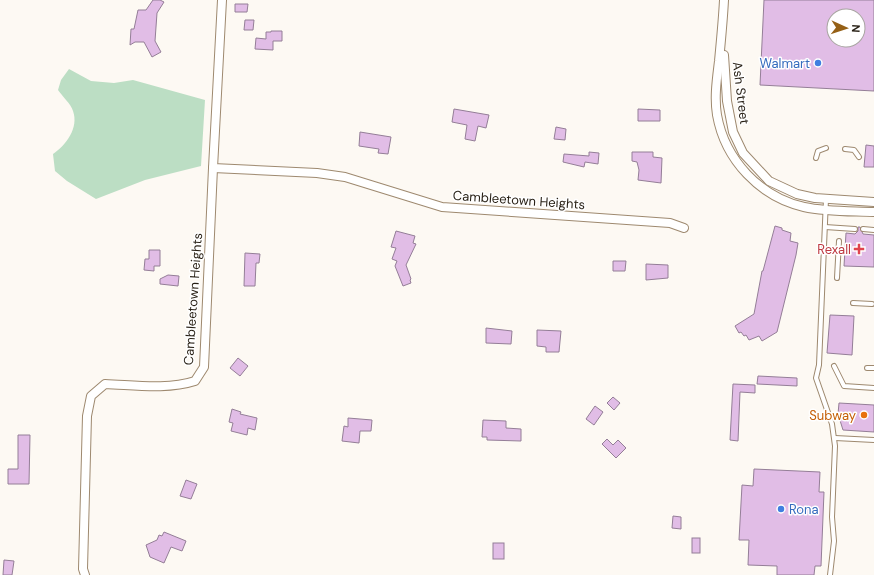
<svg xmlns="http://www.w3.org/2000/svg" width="874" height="575" font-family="'DM Sans',sans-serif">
  <rect width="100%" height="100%" fill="#fdf9f3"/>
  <path fill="#bcdec4" d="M69,69L91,81L114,83L133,80L205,100L201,166L145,180L96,199L67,181L55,171L53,154C66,145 79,128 73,111C71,104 62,96 58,90L61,80Z"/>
  <g fill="#e1bde6" stroke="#947e97" fill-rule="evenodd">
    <polygon points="153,0 160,0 164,2 157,13 155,41 161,52 152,57 144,42 135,42 130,45 131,29 134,29 138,10 146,10"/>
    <path d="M764,0H874V91L760,85ZM834,16H858V40H834Z"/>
    <polygon points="235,4 248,4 247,12 235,12"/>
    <polygon points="245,20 254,20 253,30 244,30"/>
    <polygon points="271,31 282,31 282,41 273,41 273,50 255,49 256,38 266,39 266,32 271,32"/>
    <polygon points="454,109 489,115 486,128 478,126 475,141 465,139 467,125 452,122"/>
    <polygon points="638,109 660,110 660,121 638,121"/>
    <polygon points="556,127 566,129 565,140 554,139"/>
    <polygon points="360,132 391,137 388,154 378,153 379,149 359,146"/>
    <polygon points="866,145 874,146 874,167 864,167"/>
    <polygon points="589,152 599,153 598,164 585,162 584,167 563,162 564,154 589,156"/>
    <polygon points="632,152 653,152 653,157 662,158 661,183 638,180 639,170 637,162 632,161"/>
    <polygon points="775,226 782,228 782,230 791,233 790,241 798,243 796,255 777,332 762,341 759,336 749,340 746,335 744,336 741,332 739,333 735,326 754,314 762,271 763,271"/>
    <polygon points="858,227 860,227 863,234 874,235 874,267 844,266 846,233 855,234 858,231"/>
    <polygon points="396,231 415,236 413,243 416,244 406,265 411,279 410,280 411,283 403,286 395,266 397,261 392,259 396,248 391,247"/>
    <polygon points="149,250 160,250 160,266 154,266 154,271 144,270 145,259 149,259"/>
    <polygon points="245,253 260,254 259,263 256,263 255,286 244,286"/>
    <polygon points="613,261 626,261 625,271 613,271"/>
    <polygon points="646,264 668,265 668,278 646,280"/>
    <polygon points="168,275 179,276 178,286 160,284 160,279"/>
    <polygon points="830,315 854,316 852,355 827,353"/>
    <polygon points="486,328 512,331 511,344 486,343"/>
    <polygon points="537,330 561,331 559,352 546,352 546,347 537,346"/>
    <polygon points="238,358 248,366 240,376 230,368"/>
    <polygon points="758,376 797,378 797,386 757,384"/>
    <polygon points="733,384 755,385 755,393 740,392 738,441 730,440"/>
    <polygon points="613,397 620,403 614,410 607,403"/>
    <polygon points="839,403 874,405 874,432 843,430 838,414"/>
    <polygon points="595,406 603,412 594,425 586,419"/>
    <polygon points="232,409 241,412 240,414 257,418 255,430 248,428 247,435 231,431 233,423 229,422"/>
    <polygon points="348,418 372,420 371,431 360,431 359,443 342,441 344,426 348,427"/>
    <polygon points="483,420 506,421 506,428 521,429 521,441 487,440 487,437 482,437"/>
    <polygon points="18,435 30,435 29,484 8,484 8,469 18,469"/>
    <polygon points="607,439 613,445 618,440 626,448 616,458 602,444"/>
    <polygon points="754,469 820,472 819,492 824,492 821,566 815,566 814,575 777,575 777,566 748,565 749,540 739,540 742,485 753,486"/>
    <polygon points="186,480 197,484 191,499 180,496"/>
    <polygon points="673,516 681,517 681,529 672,528"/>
    <polygon points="164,532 186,541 182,551 171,547 164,563 150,557 146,545 157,540 159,535 162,536"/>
    <rect x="692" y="538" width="8" height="15"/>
    <rect x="493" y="543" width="11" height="16"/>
    <polygon points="4,560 14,561 12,575 3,575"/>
  </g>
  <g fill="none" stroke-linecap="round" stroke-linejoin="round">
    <defs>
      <g id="lane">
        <polyline points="845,149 854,150 859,157"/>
        <polyline points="816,158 818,151 826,148"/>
        <polyline points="826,199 819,365 816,378 832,424 835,446 832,517 834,541 830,575"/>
        <polyline points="825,227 855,229"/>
        <polyline points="863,229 874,230"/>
        <polyline points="837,278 839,241"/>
        <polyline points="853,303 872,304"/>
        <polyline points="834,366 844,386 874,388"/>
        <polyline points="867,368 874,368"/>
        <polyline points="835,438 874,440"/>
      </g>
      <g id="street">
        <polyline points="222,0 213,168 317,173 345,177 442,207 670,223 684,228"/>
        <path d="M724,0C723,20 721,40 719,61C717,78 714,97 717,115C725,160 760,197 804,207C827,212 851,211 874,212"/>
        <polyline points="724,55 727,101 733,132 743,153 769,181 797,194 815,198 874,202"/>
        <path d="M85,575L83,569L87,416L91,396L105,384C134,385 167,390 195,381L204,367L213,168"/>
      </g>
    </defs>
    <use href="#lane" stroke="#9e896f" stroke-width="6"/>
    <use href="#street" stroke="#9e896f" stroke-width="10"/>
    <use href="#lane" stroke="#fff" stroke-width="4"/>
    <use href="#street" stroke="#fff" stroke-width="8"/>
  </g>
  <g fill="#3f7fe0" stroke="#fff" stroke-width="1.5">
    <circle cx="818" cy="63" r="4"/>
    <circle cx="781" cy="509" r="4"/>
  </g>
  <path fill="#e0444e" stroke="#fff" stroke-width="1.5" d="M857 243h4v4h4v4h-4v4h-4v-4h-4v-4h4z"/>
  <circle fill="#e8710a" stroke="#fff" stroke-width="1.5" cx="864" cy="415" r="4"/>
  <g text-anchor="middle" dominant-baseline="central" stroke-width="3" stroke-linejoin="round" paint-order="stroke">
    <g font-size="13" fill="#366cbe" stroke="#fff" text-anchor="end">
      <text x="810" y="63">Walmart</text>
      <text x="789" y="509" text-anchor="start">Rona</text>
    </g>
    <g font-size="13" fill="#261e13" stroke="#fff">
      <text transform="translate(741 93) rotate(83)">Ash Street</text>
      <text transform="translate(519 200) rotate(4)">Cambleetown Heights</text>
      <text transform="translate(193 299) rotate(-86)">Cambleetown Heights</text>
    </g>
    <g font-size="13" fill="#be3a42" stroke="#fff" text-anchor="end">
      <text x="851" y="249">Rexall</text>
    </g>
    <g font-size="13" fill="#c56008" stroke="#fff" text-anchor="end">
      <text x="856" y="415">Subway</text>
    </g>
  </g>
  <g transform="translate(846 28) rotate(93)"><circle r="19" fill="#ffffff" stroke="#a8a5a1"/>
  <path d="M0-3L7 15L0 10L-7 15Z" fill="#956016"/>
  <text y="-6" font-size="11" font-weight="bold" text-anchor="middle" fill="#261e13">N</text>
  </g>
</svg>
